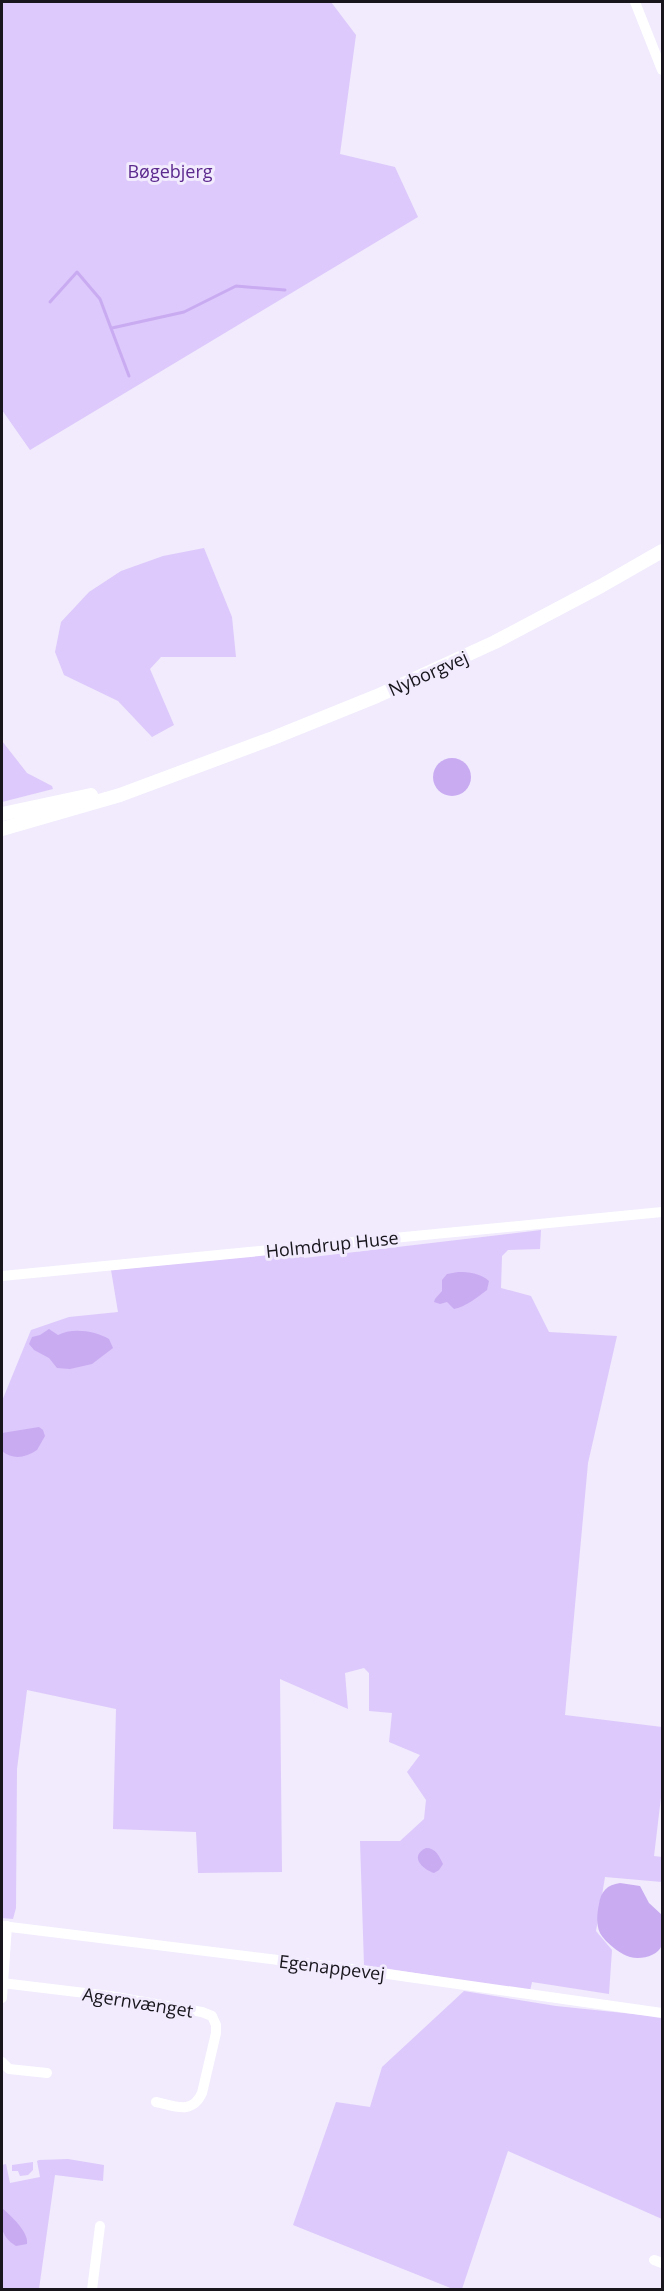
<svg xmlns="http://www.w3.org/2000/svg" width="664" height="2291" font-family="'Open Sans',sans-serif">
  <rect width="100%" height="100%" fill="#f1ebfd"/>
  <g fill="#ddc9fb">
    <polygon points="2,2 331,2 356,35 340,154 395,167 418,217 30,450 2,410"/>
    <polygon points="204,548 232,617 236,657 161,657 150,669 174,725 152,737 118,701 64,675 55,652 61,622 89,592 121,571 163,556"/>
    <polygon points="2,741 27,773 52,786 53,789 2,802"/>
    <polygon points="541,1230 540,1249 508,1250 502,1256 501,1288 531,1296 549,1332 617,1336 588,1463 565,1715 662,1727 662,1789 654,1856 662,1857 662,1882 605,1877 596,1931 612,1950 609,1994 532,1982 530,1991 364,1965 360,1841 400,1841 424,1819 426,1800 407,1772 420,1755 389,1742 392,1713 369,1711 369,1673 364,1668 345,1673 348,1709 280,1679 282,1872 198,1873 196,1832 113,1829 116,1709 27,1690 17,1769 16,1908 13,1919 2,1918 2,1401 31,1330 69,1317 118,1312 111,1270 305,1251 304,1258"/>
    <polygon points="464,1991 556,2006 662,2017 662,2219 508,2151 462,2289 453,2289 293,2225 336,2102 370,2107 382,2067"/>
    <polygon points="68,2159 104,2165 103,2181 55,2175 39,2289 2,2290 2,2165 6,2164 10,2183 40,2177 37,2161 39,2160"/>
    <polygon points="33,2162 33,2170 28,2175 20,2176 18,2171 12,2171 12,2165"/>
  </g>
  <g fill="#c9abf2">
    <circle cx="452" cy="777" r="19"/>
    <path d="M458,1272C469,1272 480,1273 489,1281L487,1290C476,1298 467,1306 454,1309L447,1302L440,1304L434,1302L435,1299L442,1291V1280L447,1274Z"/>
    <path d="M49,1329L58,1335C72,1327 96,1331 109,1339L113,1348L92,1364L70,1369L57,1368L49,1358L34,1350L29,1344L32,1337L40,1335Z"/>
    <path d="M39,1427L43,1430L45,1436L37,1450C25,1458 13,1460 2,1451V1433Z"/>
    <path d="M426,1848C436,1848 439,1856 443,1864L439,1870L434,1873C422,1869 409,1856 426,1848Z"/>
    <path d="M620,1883L640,1886L649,1903L662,1915V1945C658,1956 641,1960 630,1957C620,1954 605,1942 600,1933C596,1925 597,1913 599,1904C601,1891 607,1885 620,1883Z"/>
    <path d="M2,2208C11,2216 29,2232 27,2244L16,2246C0,2236 1,2225 2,2208Z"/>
  </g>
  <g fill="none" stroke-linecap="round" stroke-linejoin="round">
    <g stroke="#c9abf2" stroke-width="3">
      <polyline points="50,302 77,272 100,299 129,376"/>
      <polyline points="112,328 184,312 236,286 285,290"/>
    </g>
    <g stroke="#fff" stroke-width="10">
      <polyline points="635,2 662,70"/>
      <polyline points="2,1276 662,1212"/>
      <polyline points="2,1926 359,1970 662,2013"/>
      <path d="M2,1983L110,1996L202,2012L212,2016L216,2025V2033L202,2093C192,2115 175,2106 156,2102"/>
      <polyline points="2,1998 7,1926"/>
      <polyline points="2,2062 9,2069 47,2073"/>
      <polyline points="654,2260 662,2263"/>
      <polyline points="92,2290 100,2226"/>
    </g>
    <g stroke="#fff" stroke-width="14">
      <polyline points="2,814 91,795"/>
      <polyline points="2,829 120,795 273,738 377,696 495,642 601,586 662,551"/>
    </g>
  </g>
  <g text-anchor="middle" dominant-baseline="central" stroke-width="6" stroke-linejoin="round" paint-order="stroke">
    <g font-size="18" fill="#5c298e" stroke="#f1ebfd">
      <text x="170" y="171">Bøgebjerg</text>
    </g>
    <g font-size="18" fill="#18151c" stroke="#f1ebfd">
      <text transform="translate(428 673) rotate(-24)">Nyborgvej</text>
      <text transform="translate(332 1244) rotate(-6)">Holmdrup Huse</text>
      <text transform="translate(332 1967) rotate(7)">Egenappevej</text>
      <text transform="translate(138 2002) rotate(9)">Agernvænget</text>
    </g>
  </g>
  <rect width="664" height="2291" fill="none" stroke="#18151c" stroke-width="6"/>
</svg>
